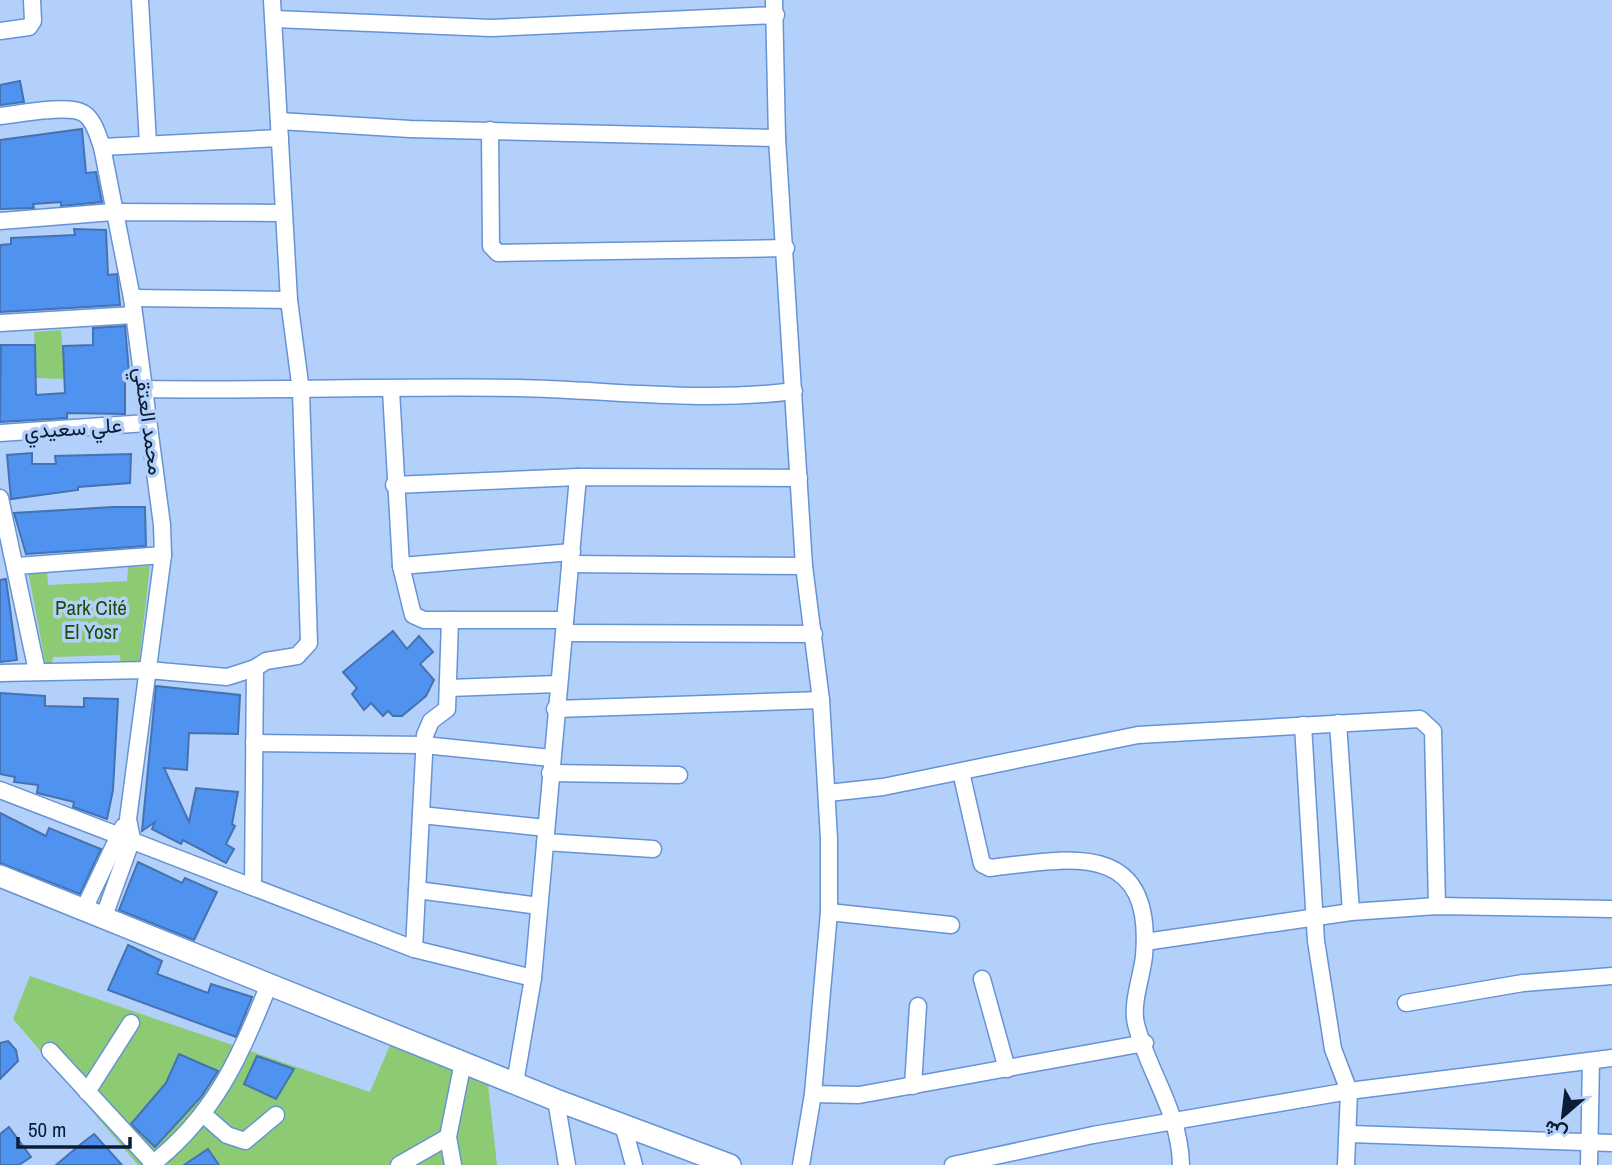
<svg xmlns="http://www.w3.org/2000/svg" width="1612" height="1165" font-family="'Archivo Narrow',Vazirmatn,sans-serif">
  <rect width="100%" height="100%" fill="#b3d0fa"/>
  <g fill="#8ccb73">
    <polygon points="61,330 65,379 36,378 34,332"/>
    <polygon points="150,566 139,662 121,667 120,655 53,657 51,669 46,667 28,571 47,570 48,585 127,581 128,567"/>
    <polygon points="30,976 370,1092 390,1045 488,1084 497,1165 138,1165 13,1019"/>
  </g>
  <g fill="#5092ef" stroke="#4572b0" stroke-width="2">
    <polygon points="20,81 24,102 0,105 0,85"/>
    <polygon points="82,129 86,173 96,172 102,202 61,206 61,202 33,204 34,208 0,209 0,140"/>
    <polygon points="74,229 106,230 108,275 117,274 120,305 0,312 0,245 11,244 11,238 75,235"/>
    <polygon points="125,326 129,372 125,372 125,414 67,413 67,418 0,422 1,345 35,345 36,395 65,393 63,346 93,345 93,328"/>
    <polygon points="32,453 32,464 56,464 55,456 131,454 130,483 78,487 78,490 11,499 7,455"/>
    <polygon points="113,507 145,507 146,546 26,554 14,513"/>
    <polygon points="6,579 17,660 0,662 0,580"/>
    <polygon points="393,631 407,649 419,636 433,652 420,664 434,680 426,696 402,716 393,716 388,711 383,716 371,703 364,710 352,694 357,688 343,672"/>
    <polygon points="156,686 240,695 238,734 189,733 187,770 164,768 189,822 196,788 238,792 232,824 235,826 226,844 234,849 226,863 183,840 181,844 152,829 155,822 142,831"/>
    <polygon points="0,693 45,696 45,706 84,707 84,698 118,699 113,790 107,819 73,807 74,802 37,793 38,785 14,782 15,777 0,774"/>
    <polygon points="0,813 46,836 49,828 101,849 80,894 0,863"/>
    <polygon points="138,862 182,883 185,878 217,892 194,940 119,910"/>
    <polygon points="128,945 162,961 157,974 208,993 211,984 252,997 236,1037 108,990"/>
    <polygon points="8,1041 16,1050 18,1061 0,1079 0,1043"/>
    <polygon points="179,1054 218,1071 201,1097 155,1147 131,1124 166,1083"/>
    <polygon points="257,1056 294,1069 276,1099 244,1084"/>
    <polygon points="9,1127 31,1157 19,1165 0,1165 0,1134"/>
    <polygon points="94,1134 122,1165 56,1165 81,1144"/>
    <polygon points="208,1149 219,1165 184,1165"/>
  </g>
  <g fill="none" stroke-linecap="round" stroke-linejoin="round">
    <defs>
      <g id="minor">
        <polyline points="140,0 148,144"/>
        <polyline points="774,0 777,138 804,566 821,700 829,839 829,912 813,1094 801,1165"/>
        <polyline points="274,19 491,28 776,15"/>
        <polyline points="0,31 29,27 33,21 32,0"/>
        <path d="M0,116C19,114 68,104 83,113C94,119 98,136 102,147L132,298L162,525L163,555L128,819L132,839L103,919"/>
        <polyline points="279,121 410,129 777,138"/>
        <polyline points="490,130 491,246 498,253 786,248"/>
        <polyline points="102,147 280,138"/>
        <polyline points="0,221 113,212 283,213"/>
        <polyline points="132,298 289,300"/>
        <polyline points="0,323 134,315"/>
        <path d="M144,389C269,391 393,386 518,388C610,390 703,403 794,391"/>
        <polyline points="391,390 401,566 413,615 424,620 565,620"/>
        <polyline points="0,433 147,423"/>
        <polyline points="394,485 578,477 799,478"/>
        <polyline points="0,498 37,671"/>
        <polyline points="570,564 804,566"/>
        <polyline points="17,566 163,555"/>
        <polyline points="401,566 572,552"/>
        <polyline points="565,633 814,634"/>
        <polyline points="0,673 148,670 227,677 255,668 266,661 297,656 309,643 301,391 289,300 272,0"/>
        <polyline points="449,688 558,684"/>
        <polyline points="555,709 821,700"/>
        <polyline points="1338,723 1351,912"/>
        <polyline points="1303,725 1316,941 1333,1049 1349,1091 1346,1165"/>
        <polyline points="254,743 424,745 551,758"/>
        <path d="M961,772L982,864L990,868C1071,858 1154,840 1144,956C1142,976 1131,1004 1136,1024C1148,1072 1180,1112 1181,1165"/>
        <polyline points="550,773 679,775"/>
        <polyline points="0,790 414,949 533,978"/>
        <polyline points="828,793 883,787 1138,735 1420,719 1433,731 1437,906"/>
        <polyline points="421,815 546,828"/>
        <polyline points="545,842 653,849"/>
        <polyline points="253,886 255,668"/>
        <polyline points="417,890 539,906"/>
        <polyline points="83,911 123,827"/>
        <polyline points="829,912 951,925"/>
        <polyline points="1145,942 1351,912 1437,906 1612,909"/>
        <polyline points="414,949 425,735 431,721 447,709 450,620"/>
        <polyline points="982,979 1007,1069"/>
        <polyline points="1406,1003 1523,983 1612,976"/>
        <polyline points="50,1051 155,1165"/>
        <polyline points="515,1083 533,978 578,477"/>
        <polyline points="913,1086 918,1006"/>
        <polyline points="87,1092 131,1023"/>
        <polyline points="813,1094 859,1095 1145,1043"/>
        <polyline points="556,1100 567,1165"/>
        <polyline points="203,1114 227,1135 245,1141 276,1115"/>
        <polyline points="623,1125 634,1165"/>
        <polyline points="1350,1134 1612,1143"/>
        <path d="M151,1165C214,1116 241,1056 269,984"/>
        <polyline points="399,1165 448,1137"/>
        <polyline points="453,1165 448,1137 463,1062"/>
        <polyline points="953,1165 1093,1135 1349,1091 1612,1058"/>
        <polyline points="1589,1165 1591,1061"/>
      </g>
      <polyline id="tertiary" points="0,876 556,1100 730,1165"/>
    </defs>
    <use href="#minor" stroke="#6693d5" stroke-width="19"/>
    <use href="#tertiary" stroke="#6693d5" stroke-width="24"/>
    <use href="#minor" stroke="#fff" stroke-width="16"/>
    <use href="#tertiary" stroke="#fff" stroke-width="21"/>
  </g>
  <g text-anchor="middle" dominant-baseline="central" stroke-width="7" stroke-linejoin="round" paint-order="stroke">
    <g font-size="21" fill="#0a1c36" stroke="#b3d0fa">
      <text transform="translate(149 421) rotate(82)">محمد العتقي</text>
      <text transform="translate(73 428) rotate(-4)">علي سعيدي</text>
    </g>
    <g font-size="21" fill="#1f4d04" stroke="#b3d0fa">
      <text x="91" y="607">Park Cité<tspan x="91" dy="24">El Yosr</tspan></text>
    </g>
  </g>
  <g transform="translate(1563 1116) rotate(208)" stroke="#b3d0fa" stroke-width="5" paint-order="stroke">
  <path d="M0-5L12 26L0 18L-12 26Z" fill="#0a1c36"/>
  <text y="-10" font-size="19" font-weight="bold" text-anchor="middle" fill="#0a1c36">ش</text>
  </g>
  <path d="M18 1137v10h112v-10" fill="none" stroke="#0a1c36" stroke-width="3.5"/>
  <text x="28" y="1137" font-size="21" fill="#0a1c36" stroke="#b3d0fa" stroke-width="5" paint-order="stroke">50 m</text>
</svg>
